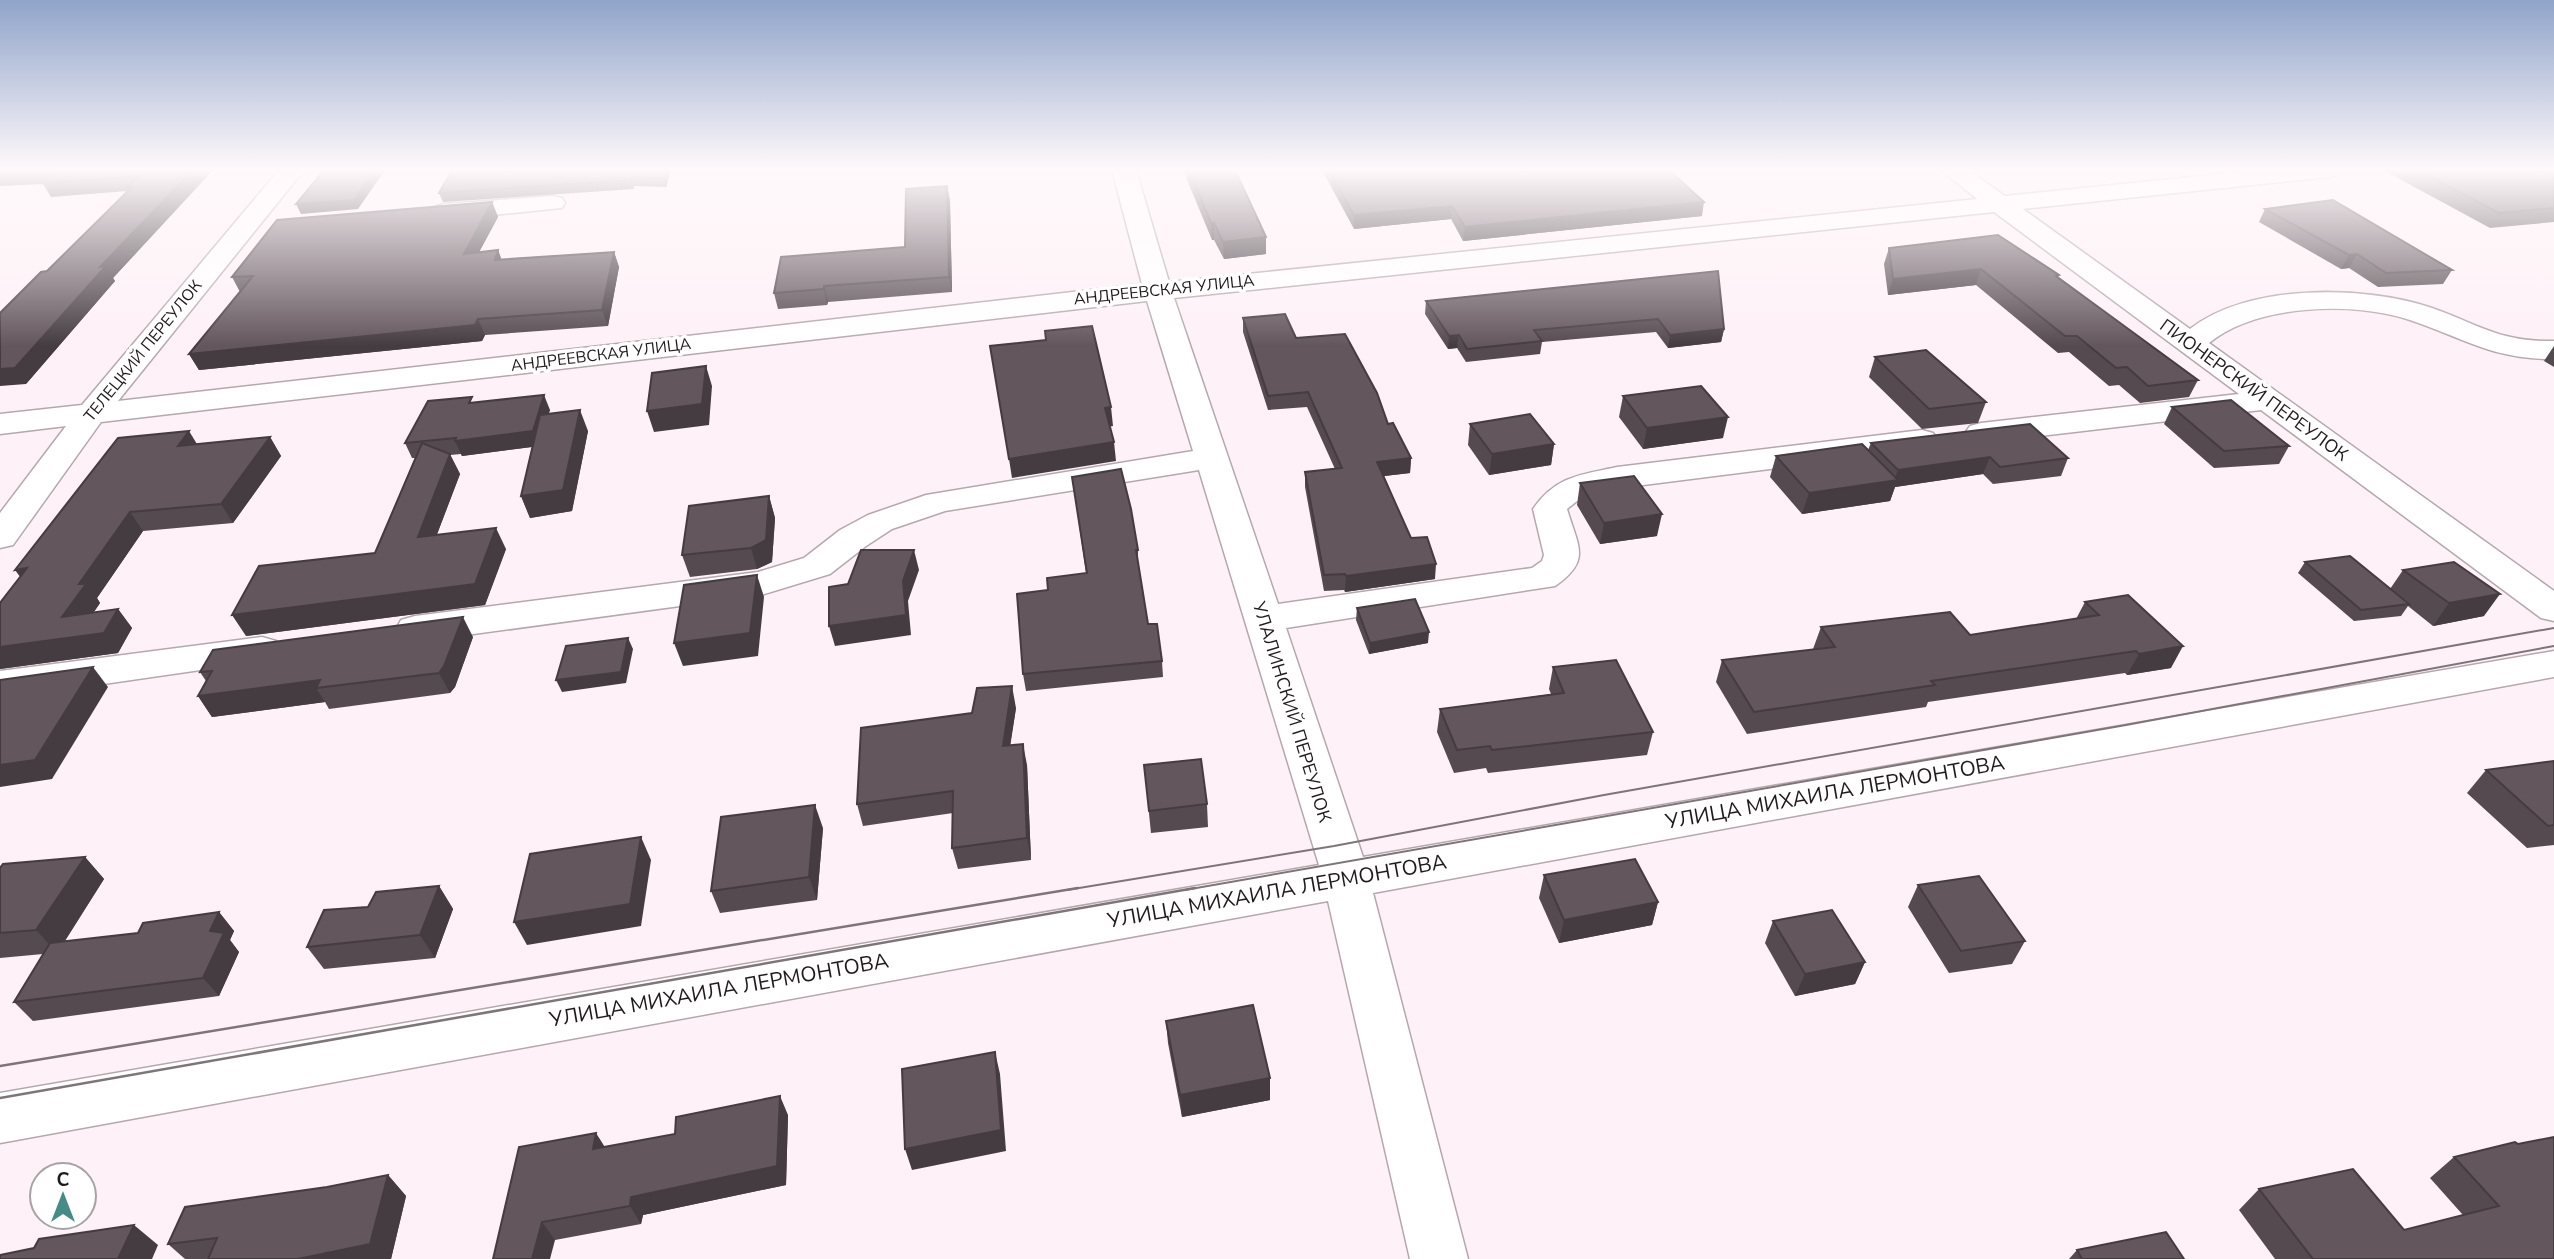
<svg xmlns="http://www.w3.org/2000/svg" width="2554" height="1259" font-family="'Nunito Sans',sans-serif">
  <rect width="100%" height="100%" fill="#fef1f7"/>
  <g fill="none" stroke-linecap="round" stroke-linejoin="round">
    <defs>
      <g id="minor">
        <path d="M279,170H304L118,401L1142,284L1112,170H1136L1169,282L1977,199L1941,170H1968L2005,196L2260,170H2341L2337,175L2329,177L2023,209L2190,329C2248,283 2365,285 2432,308C2480,325 2500,342 2554,341V359C2494,360 2464,338 2410,320C2354,301 2256,304 2209,343L2554,591V621L2541,618L2261,410L1981,443L1970,440L1965,433L1970,426L1981,423L2239,394L1994,212L1174,298L1278,604L1532,568L1542,561L1544,555L1533,509C1556,476 1580,475 1617,467L1922,430L1933,433L1938,440L1933,447L1922,450L1596,491L1582,497L1567,509C1578,547 1592,560 1555,586L1286,628L1363,857L2554,651V677L1373,893L1468,1259H1410L1328,901L0,1143V1093L1319,865L1199,470L945,511L892,529L866,546L830,574L761,595L415,642L401,638L396,629L401,620L415,616L758,572L804,558L840,530L868,515L926,495L1193,451L1147,301L101,422L13,545L0,548V513L66,426L0,434V414L82,405Z"/>
        <polygon points="553,196 562,198 565,203 562,208 444,220 435,217 431,212 435,207 444,204"/>
        <polygon points="262,637 276,641 282,650 276,659 0,699 0,671"/>
      </g>
    </defs>
    <use href="#minor" stroke="#b6a7af" stroke-width="3"/>
    <use href="#minor" fill="#fff" fill-rule="evenodd"/>
    <g stroke="#7e7579" stroke-width="2">
      <polyline points="1067,890 1334,846 1604,795 2554,628"/>
      <polyline points="1185,890 2126,725 2554,646"/>
    </g>
    <g stroke="#7e7579" stroke-width="2.5">
      <polyline points="0,1066 1078,888"/>
      <polyline points="0,1098 1195,888"/>
    </g>
  </g>
  <g fill="#554a50">
    <polygon points="0,170 213,170 113,278 115,281 26,384 47,271 128,191 51,197 43,184 0,186"/>
    <polygon points="671,170 666,187 634,186 634,189 443,202 439,193"/>
    <polygon points="1183,170 1254,170 1236,171 1266,237 1266,254 1224,259 1214,240 1212,240"/>
    <polygon points="1322,170 1669,170 1702,216 1463,241 1451,219 1354,229"/>
    <polygon points="2383,170 2554,170 2554,222 2490,228"/>
    <polygon points="947,186 950,201 952,292 828,302 827,305 778,309 774,293 905,247"/>
    <polygon points="492,202 498,217 479,252 498,250 501,259 614,252 619,267 608,326 485,335 482,341 199,370 189,354 240,292 232,277"/>
    <polygon points="2265,209 2452,270 2443,284 2378,287 2349,268 2341,269 2259,222"/>
    <polygon points="1889,248 2058,277 2198,380 2189,397 2140,403 2119,385 2109,386 2069,352 2058,353 1976,285 1888,295 1884,264"/>
    <polygon points="1718,271 1724,329 1721,342 1668,348 1656,332 1542,342 1540,354 1466,362 1457,348 1448,349 1425,314 1426,301"/>
    <polygon points="1243,318 1296,338 1388,424 1411,458 1410,473 1384,476 1411,538 1435,579 1345,592 1344,590 1324,591 1305,487 1305,472 1335,469 1307,407 1268,410 1243,332"/>
    <polygon points="2554,346 2554,367 2544,361"/>
    <polygon points="1875,357 1986,402 1978,423 1922,429 1869,377"/>
    <polygon points="1623,396 1723,438 1643,449 1619,417"/>
    <polygon points="475,403 550,410 548,414 588,431 572,511 530,518 521,496 532,447 462,456 461,454 450,455 460,474 437,534 506,549 485,605 246,636 375,553 415,458 412,458 405,443"/>
    <polygon points="2172,407 2289,446 2279,464 2214,468 2164,424"/>
    <polygon points="1470,424 1554,444 1551,465 1489,475 1468,445"/>
    <polygon points="270,437 281,456 233,523 143,531 97,598 100,603 94,612 118,609 132,628 118,653 0,669 0,603 197,444"/>
    <polygon points="1871,443 2068,458 2061,476 1993,484 1983,474 1895,487 1890,501 1802,514 1770,477 1776,456 1868,450"/>
    <polygon points="1072,477 1138,550 1138,567 1148,624 1162,661 1163,677 1026,691 1023,674 1048,590 1086,573"/>
    <polygon points="1580,483 1657,536 1600,544 1577,505"/>
    <polygon points="769,496 775,518 772,562 757,569 690,577 682,555"/>
    <polygon points="2305,562 2390,589 2403,570 2484,616 2433,626 2408,606 2401,616 2354,621 2298,573"/>
    <polygon points="2085,602 2171,668 2127,675 2125,673 1928,702 1926,707 1747,734 1716,682 1722,660 1814,650 1813,649 1821,627 1970,635 2076,619"/>
    <polygon points="1357,608 1428,643 1369,654 1356,620"/>
    <polygon points="473,637 455,687 450,693 329,709 325,702 212,717 198,696 206,681 200,672"/>
    <polygon points="1553,667 1653,732 1647,755 1488,773 1486,768 1454,773 1437,732 1440,709 1551,694 1549,689"/>
    <polygon points="1016,708 1010,745 1027,765 1031,860 958,869 952,848 953,813 863,826 857,804"/>
    <polygon points="2554,761 2554,845 2527,848 2467,793 2486,770"/>
    <polygon points="1144,765 1207,804 1208,827 1151,833"/>
    <polygon points="823,828 817,900 720,913 711,891"/>
    <polygon points="85,857 104,879 65,941 138,933 219,912 234,931 230,940 239,952 219,996 33,1021 14,1002 43,954 0,958 0,868"/>
    <polygon points="1544,875 1658,902 1652,925 1559,943 1539,898"/>
    <polygon points="1918,885 2025,941 2012,964 1949,973 1908,907"/>
    <polygon points="439,886 453,909 435,958 324,969 307,947 368,907"/>
    <polygon points="1773,921 1865,962 1855,984 1795,996 1765,943"/>
    <polygon points="1166,1021 1270,1100 1182,1117 1168,1043"/>
    <polygon points="788,1115 786,1185 643,1215 641,1224 555,1240 493,1259 605,1147"/>
    <polygon points="2518,1144 2554,1259 2275,1259 2239,1210 2259,1189 2404,1230 2463,1215 2430,1178 2454,1157"/>
    <polygon points="388,1175 406,1196 391,1259 185,1259 168,1244 327,1187"/>
    <polygon points="2077,1250 2082,1259 2069,1259"/>
  </g>
  <g fill="#453c41">
    <polygon points="193,170 213,170 113,278 115,281 26,384 0,386 0,369"/>
    <polygon points="375,170 385,170 358,209 301,214 296,204"/>
    <polygon points="666,170 671,170 666,187 663,178"/>
    <polygon points="947,186 950,201 952,292 949,277"/>
    <polygon points="492,202 498,217 470,269 464,254"/>
    <polygon points="1704,202 1702,216 1463,241 1465,227"/>
    <polygon points="1452,206 1451,219 1354,229 1354,215"/>
    <polygon points="1211,223 1214,223 1214,240 1212,240"/>
    <polygon points="1266,237 1266,254 1224,259 1223,242"/>
    <polygon points="498,250 504,266 495,260"/>
    <polygon points="614,252 619,267 608,326 602,310"/>
    <polygon points="2357,254 2349,268 2341,269 2349,255"/>
    <polygon points="1981,269 1976,285 1888,295 1893,279"/>
    <polygon points="824,286 828,302 827,305 824,289"/>
    <polygon points="478,319 485,335 482,341 199,370 189,354"/>
    <polygon points="1724,329 1721,342 1668,348 1670,335"/>
    <polygon points="1459,335 1457,348 1448,349 1449,336"/>
    <polygon points="706,366 712,386 709,425 654,432 647,411"/>
    <polygon points="544,395 550,410 539,446 462,456 455,441"/>
    <polygon points="1111,407 1113,426 1107,427 1105,408"/>
    <polygon points="580,410 588,431 572,511 530,518 521,496"/>
    <polygon points="1728,417 1723,438 1643,449 1647,428"/>
    <polygon points="189,431 200,449 178,446"/>
    <polygon points="270,437 281,456 233,523 221,504"/>
    <polygon points="1114,442 1116,461 1012,478 1009,459"/>
    <polygon points="1554,444 1551,465 1489,475 1492,454"/>
    <polygon points="450,454 460,474 428,558 418,537"/>
    <polygon points="1990,457 1983,474 1895,487 1890,501 1802,514 1809,493 1894,480 1898,470"/>
    <polygon points="1411,458 1410,473 1376,477 1377,462"/>
    <polygon points="769,496 775,518 772,562 757,569 751,548"/>
    <polygon points="130,512 143,531 97,598 100,603 77,636 62,617 79,584"/>
    <polygon points="1662,514 1657,536 1600,544 1604,523"/>
    <polygon points="496,528 506,549 485,605 246,636 232,615"/>
    <polygon points="914,550 919,570 908,601 911,635 835,646 829,626"/>
    <polygon points="1436,564 1435,579 1345,592 1346,576"/>
    <polygon points="27,568 29,589 15,570"/>
    <polygon points="757,575 764,597 758,656 683,666 674,643"/>
    <polygon points="2500,594 2484,616 2433,626 2449,603"/>
    <polygon points="118,609 132,628 118,653 0,669 0,647"/>
    <polygon points="463,617 473,637 455,687 450,693 439,673"/>
    <polygon points="1429,632 1428,643 1369,654 1370,643"/>
    <polygon points="628,638 633,649 626,683 562,692 556,680"/>
    <polygon points="2183,646 2171,668 2127,675 2139,654"/>
    <polygon points="93,667 108,687 52,779 0,787 0,765"/>
    <polygon points="320,680 316,688 325,702 212,717 198,696"/>
    <polygon points="1012,686 1016,708 1007,767 1003,746"/>
    <polygon points="1023,744 1027,765 1031,860 1027,838"/>
    <polygon points="815,805 823,828 817,900 809,877"/>
    <polygon points="641,837 651,860 641,926 527,945 514,922"/>
    <polygon points="85,857 104,879 57,953 36,930"/>
    <polygon points="439,886 453,909 435,958 420,935"/>
    <polygon points="1658,902 1652,925 1559,943 1564,920"/>
    <polygon points="219,912 234,931 230,940 239,952 219,996 203,978 210,931"/>
    <polygon points="1865,962 1855,984 1795,996 1805,974"/>
    <polygon points="995,1052 1000,1074 1006,1151 912,1170 905,1149"/>
    <polygon points="1270,1078 1270,1100 1182,1117 1180,1095"/>
    <polygon points="780,1096 788,1115 786,1185 643,1215 641,1224 630,1206 631,1197"/>
    <polygon points="596,1133 608,1152 593,1149"/>
    <polygon points="388,1175 406,1196 391,1259 298,1259"/>
    <polygon points="542,1222 555,1240 550,1259 532,1259"/>
    <polygon points="134,1225 158,1245 152,1259 118,1259"/>
  </g>
  <g fill="#63565d" stroke="#453c41" stroke-width="2">
    <polygon points="0,170 29,170 0,172"/>
    <polygon points="58,170 193,170 100,267 106,266 15,368 0,369 0,313 41,272 47,271 132,187 127,187 139,176 43,183"/>
    <polygon points="324,170 375,170 354,200 296,204"/>
    <polygon points="452,170 666,170 663,178 631,177 631,180 439,193"/>
    <polygon points="1189,170 1235,170 1266,237 1223,242 1214,223 1211,223"/>
    <polygon points="1329,170 1669,170 1704,202 1465,227 1452,206 1354,215"/>
    <polygon points="2418,170 2554,170 2554,208 2499,213"/>
    <polygon points="947,186 949,277 824,286 824,289 774,293 781,257 905,247 906,189"/>
    <polygon points="2333,200 2452,270 2386,273 2357,254 2349,255 2265,209"/>
    <polygon points="492,202 464,254 498,250 495,260 614,252 602,310 478,319 475,325 189,354 253,276 232,277 277,220"/>
    <polygon points="1998,235 2059,275 2056,276 2198,380 2148,386 2127,367 2116,368 2077,336 2065,336 1981,269 1893,279 1889,248"/>
    <polygon points="1718,271 1724,329 1670,335 1658,319 1534,330 1542,341 1467,349 1459,335 1449,336 1426,301"/>
    <polygon points="1285,314 1296,338 1345,334 1377,393 1388,424 1393,423 1411,458 1377,462 1411,538 1427,537 1436,564 1346,576 1345,574 1324,575 1305,472 1342,468 1308,392 1268,396 1243,318"/>
    <polygon points="1092,326 1111,407 1105,408 1114,442 1009,459 990,346 1046,340 1045,331"/>
    <polygon points="1926,350 1986,402 1929,409 1875,357"/>
    <polygon points="706,366 702,404 647,411 652,373"/>
    <polygon points="1701,386 1728,417 1647,428 1623,396"/>
    <polygon points="544,395 533,431 455,441 456,438 405,443 428,401 472,397 469,403"/>
    <polygon points="2231,400 2289,446 2224,451 2172,407"/>
    <polygon points="580,410 563,490 521,496 540,415"/>
    <polygon points="1530,414 1554,444 1492,454 1470,424"/>
    <polygon points="2030,424 2068,458 2000,467 1990,457 1898,470 1871,443"/>
    <polygon points="189,431 178,446 270,437 221,504 130,512 79,584 86,584 62,617 118,609 104,633 0,647 0,603 27,568 15,570 118,438"/>
    <polygon points="422,443 450,454 418,537 496,528 475,584 232,615 259,566 375,553"/>
    <polygon points="1862,444 1898,480 1809,493 1776,456"/>
    <polygon points="1121,469 1131,509 1138,550 1136,550 1148,624 1157,624 1162,661 1023,674 1017,594 1048,590 1047,578 1087,573 1072,477"/>
    <polygon points="1634,476 1662,514 1604,523 1580,483"/>
    <polygon points="769,496 766,540 751,548 682,555 689,506"/>
    <polygon points="861,550 914,550 903,581 906,615 829,626 829,587 848,584"/>
    <polygon points="2350,556 2409,604 2361,610 2305,562"/>
    <polygon points="2454,562 2500,594 2449,603 2403,570"/>
    <polygon points="757,575 750,633 674,643 684,585"/>
    <polygon points="2128,595 2183,646 2139,654 2136,651 1931,681 1935,685 1754,712 1722,660 1835,647 1821,627 1950,612 1970,635 2099,615 2085,602"/>
    <polygon points="1415,599 1429,632 1370,643 1357,608"/>
    <polygon points="463,617 444,666 439,673 316,688 320,680 198,696 212,671 200,672 213,650"/>
    <polygon points="628,638 621,672 556,680 566,646"/>
    <polygon points="1616,660 1653,732 1492,750 1490,746 1457,750 1440,709 1564,693 1553,667"/>
    <polygon points="93,667 35,760 0,765 0,680"/>
    <polygon points="1012,686 1003,746 1023,744 1027,838 952,848 953,791 857,804 861,728 972,713 977,688"/>
    <polygon points="1201,759 1207,804 1149,811 1144,765"/>
    <polygon points="2554,761 2554,825 2548,826 2486,770"/>
    <polygon points="815,805 809,877 711,891 721,817"/>
    <polygon points="641,837 630,904 514,922 530,854"/>
    <polygon points="85,857 36,930 0,933 0,868 3,864"/>
    <polygon points="1635,859 1658,902 1564,920 1544,875"/>
    <polygon points="1979,876 2025,941 1961,951 1918,885"/>
    <polygon points="439,886 420,935 307,947 324,910 368,907 376,892"/>
    <polygon points="1832,910 1865,962 1805,974 1773,921"/>
    <polygon points="219,912 210,931 224,933 203,978 14,1002 50,943 138,933 143,923"/>
    <polygon points="1253,1005 1270,1078 1180,1095 1166,1021"/>
    <polygon points="995,1052 1001,1130 905,1149 902,1069"/>
    <polygon points="780,1096 777,1166 631,1197 630,1206 542,1222 532,1259 493,1259 519,1147 596,1133 593,1149 675,1134 676,1117"/>
    <polygon points="2554,1137 2554,1259 2313,1259 2259,1189 2353,1169 2404,1230 2499,1206 2454,1157 2515,1142 2518,1144"/>
    <polygon points="388,1175 370,1244 298,1259 208,1259 217,1238 168,1244 185,1207 327,1187"/>
    <polygon points="134,1225 118,1259 0,1259 0,1255 34,1248 39,1239"/>
    <polygon points="2166,1232 2184,1259 2082,1259 2077,1250"/>
  </g>
  <linearGradient id="sky" x2="0" y2="1"><stop stop-color="#90a4ca"/><stop offset="0.49" stop-color="#fff9fb"/><stop offset="1" stop-color="#fff9fb" stop-opacity="0"/></linearGradient>
  <rect width="2554" height="346" fill="url(#sky)"/>
  <g text-anchor="middle" dominant-baseline="central" stroke-width="7" stroke-linejoin="round" paint-order="stroke">
    <g font-size="16" fill="#201a1d" stroke="#fff">
      <text transform="translate(1164 290) rotate(-6)">АНДРЕЕВСКАЯ УЛИЦА</text>
      <text transform="translate(143 351) rotate(-51)">ТЕЛЕЦКИЙ ПЕРЕУЛОК</text>
      <text transform="translate(601 355) rotate(-7)">АНДРЕЕВСКАЯ УЛИЦА</text>
    </g>
    <g font-size="18" fill="#201a1d" stroke="#fff">
      <text transform="translate(2254 390) rotate(36)">ПИОНЕРСКИЙ ПЕРЕУЛОК</text>
      <text transform="translate(1292 712) rotate(73)">УЛАЛИНСКИЙ ПЕРЕУЛОК</text>
    </g>
    <g font-size="21" fill="#201a1d" stroke="#fff">
      <text transform="translate(1835 792) rotate(-10)">УЛИЦА МИХАИЛА ЛЕРМОНТОВА</text>
      <text transform="translate(1277 891) rotate(-10)">УЛИЦА МИХАИЛА ЛЕРМОНТОВА</text>
      <text transform="translate(719 990) rotate(-10)">УЛИЦА МИХАИЛА ЛЕРМОНТОВА</text>
    </g>
  </g>
  <g transform="translate(63 1196)"><circle r="33" fill="#ffffff" stroke="#a6a3a5" stroke-width="2"/>
  <path d="M0-5L12 26L0 18L-12 26Z" fill="#458c88"/>
  <text y="-10" font-size="19" font-weight="bold" text-anchor="middle" fill="#201a1d">С</text>
  </g>
</svg>
